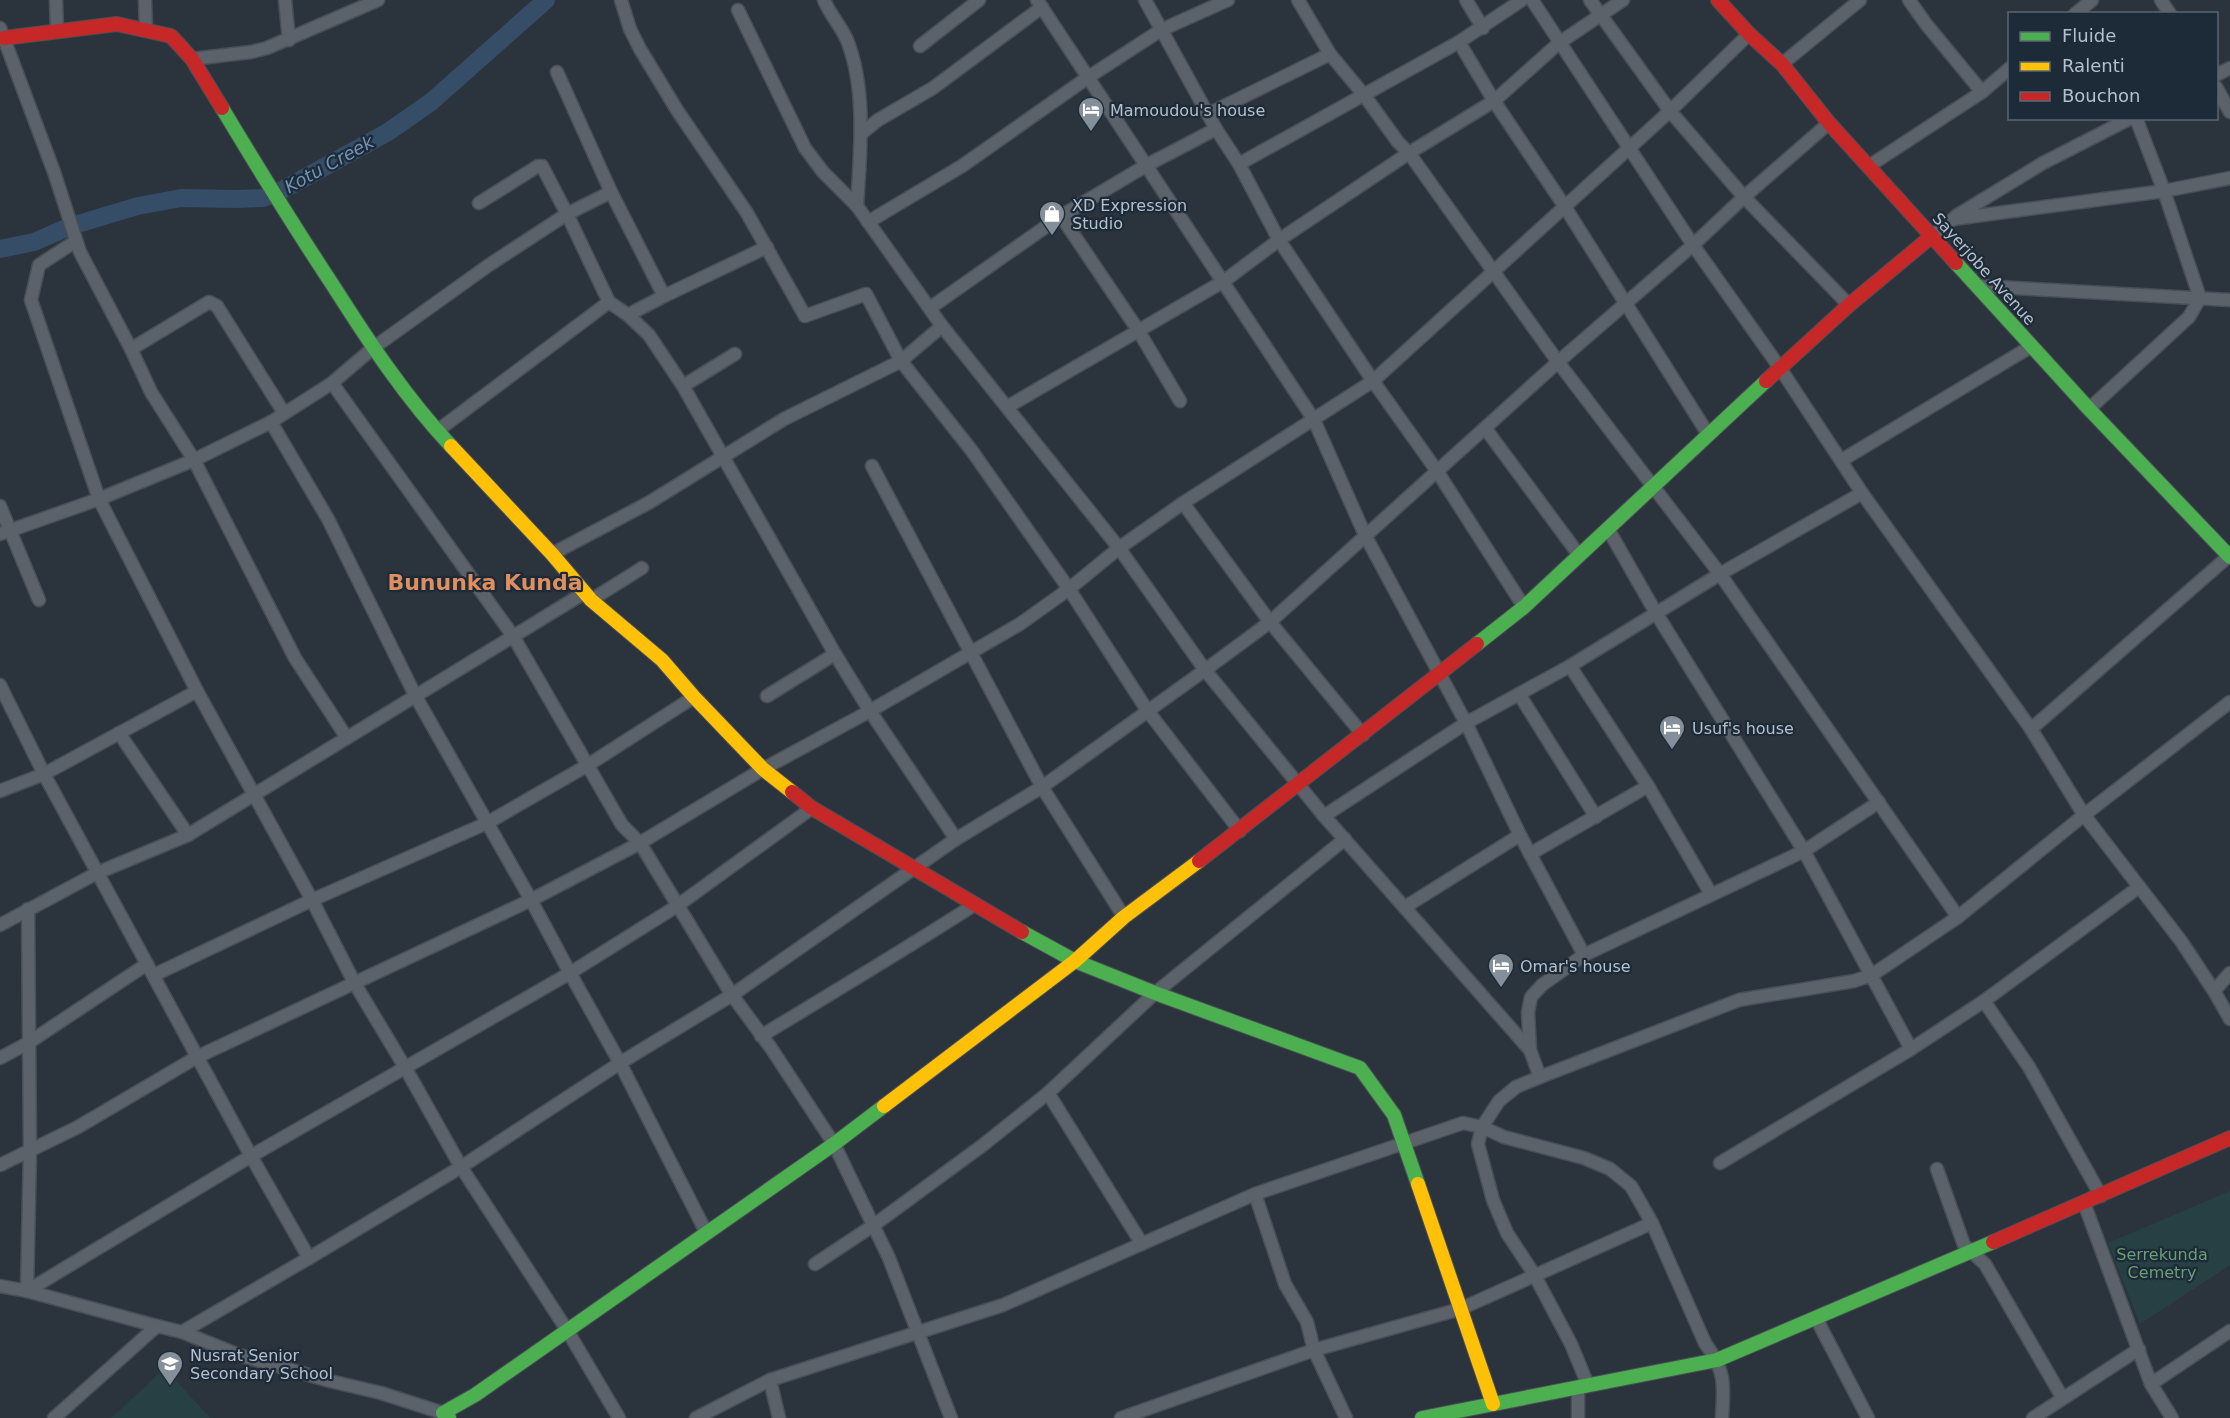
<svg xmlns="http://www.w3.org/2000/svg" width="2230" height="1418" font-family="'DejaVu Sans',sans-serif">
  <rect width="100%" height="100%" fill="#2b333c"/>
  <g fill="#274043">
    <polygon points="2230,1191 2230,1265 2140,1324 2108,1243"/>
    <polygon points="165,1368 210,1418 111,1418"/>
  </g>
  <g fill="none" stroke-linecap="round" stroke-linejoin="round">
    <polyline stroke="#364d67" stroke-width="18" points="0,249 34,242 71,226 138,206 181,198 235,199 263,198 275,194 388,132 431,102 546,0"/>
    <defs>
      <g id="street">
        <polyline points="56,0 57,31"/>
        <polyline points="145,0 146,30"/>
        <polyline points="285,0 289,40"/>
        <polyline points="621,0 630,29 640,49 677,110 747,213 805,316 866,294 901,361 972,451 1069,589 1147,710 1240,831"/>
        <path d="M824,0C830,15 841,26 847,40C867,90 860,154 857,206"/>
        <polyline points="1037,0 1314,420 1365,535 1466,723 1520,835 1584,955"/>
        <polyline points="1145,0 1216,129 1239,164 1279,240 1373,381 1437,471 1524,607"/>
        <polyline points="1298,0 1330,54 1364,95 1398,142 1409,153 1558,362 1720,574 1958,917"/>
        <polyline points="1466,0 1483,28"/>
        <polyline points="1532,0 1693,245 1780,368 1862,493 2031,729 2084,815 2181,941 2214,991 2230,1019"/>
        <polyline points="1590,0 1670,111 1744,197 1849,305"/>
        <polyline points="1909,0 1926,24 1982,92"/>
        <polyline points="2161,0 2170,14"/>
        <polyline points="738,10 805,148 823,172 857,206 942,326 1119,548 1205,670 1324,816 1530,1050"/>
        <polyline points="2075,14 2092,0"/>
        <polyline points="0,28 54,172 80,252 131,349 151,392 194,460 295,658 347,738"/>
        <polyline points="1459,42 1494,101 1565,207 1708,434"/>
        <polyline points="920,46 979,0"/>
        <polyline points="192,59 251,52 267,48 378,0"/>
        <polyline points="1782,64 1860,0"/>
        <polyline points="557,72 611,192 664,296"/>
        <polyline points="2216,75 2230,68"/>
        <polyline points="2216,87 2230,112"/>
        <polyline points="1208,114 1330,54"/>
        <polyline points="862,133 878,120 933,88 1042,7"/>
        <polyline points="1239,164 1459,42 1522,0"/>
        <polyline points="1869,166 1982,92 2010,68"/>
        <polyline points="479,203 538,166 542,166 567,214 609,302"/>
        <polyline points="1061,216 1138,330 1180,401"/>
        <polyline points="1956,216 2043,163 2131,118"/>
        <polyline points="868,222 962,166 1087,78 1161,30 1228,0"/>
        <polyline points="1932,236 1953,219 2164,191 2230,178"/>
        <polyline points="76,241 39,265 31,300 99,499 197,691 312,900 355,984 406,1069 461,1167 567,1330 619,1418"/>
        <polyline points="1978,286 2230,300"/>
        <polyline points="930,308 1061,216 1147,165 1216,129"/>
        <polyline points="628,315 664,296 767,247"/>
        <polyline points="131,349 209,302 217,306 284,413"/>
        <polyline points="332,383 513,636 622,825 640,843 732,995 771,1048 834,1144 889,1258 951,1418"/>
        <polyline points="683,386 735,354"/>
        <polyline points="1007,407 1224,281 1279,240 1409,153 1494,101 1559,43 1623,0"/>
        <polyline points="2089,409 2189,317 2200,298 2164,191 2136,118"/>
        <polyline points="271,422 328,519 416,697 531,900 570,973 677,906 812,808"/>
        <polyline points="1485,428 1579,555"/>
        <polyline points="437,431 609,302 628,315 649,335 683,386 835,654 870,711 956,839"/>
        <polyline points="1842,460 2032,346"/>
        <polyline points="872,466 1042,787 1124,917"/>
        <polyline points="1183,503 1270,622 1363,735"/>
        <polyline points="0,506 39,600"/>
        <polyline points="1608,529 1656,613 1804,851 1911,1049"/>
        <polyline points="0,534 99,499 194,460 271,422 332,383 373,348 489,265 567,214 611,192"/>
        <polyline points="552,554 650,502 784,419 901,361 942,326"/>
        <polyline points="591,600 642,568"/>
        <polyline points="1570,666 1648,786 1711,894"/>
        <polyline points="0,685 44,774 251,1156 309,1258"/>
        <polyline points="1519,694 1596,817"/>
        <polyline points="767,696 835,654"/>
        <polyline points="2031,729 2229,556"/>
        <polyline points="119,733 188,835"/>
        <polyline points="0,791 44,774 197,691"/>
        <polyline points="1324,816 1466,723 1570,666 1720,574 1862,493"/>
        <polyline points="1530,854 1648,786"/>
        <polyline points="1405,907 1520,835"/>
        <polyline points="0,925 97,873 188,835 584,593"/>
        <polyline points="154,975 312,900 487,823 588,765 694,697"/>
        <polyline points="2214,991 2230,973"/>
        <polyline points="1984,1001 2029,1067 2101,1196"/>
        <path d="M761,1036C832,993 904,950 974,905"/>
        <polyline points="0,1058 28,1043 147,964"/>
        <polyline points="1540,1077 1530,1050 1528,1012 1531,997 1542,985 1584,955 1804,851 1879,802"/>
        <polyline points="1048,1093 1142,1244"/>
        <polyline points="1720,1163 1911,1049 1984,1001 2139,887"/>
        <polyline points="0,1165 78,1127 197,1057 531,900 640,843 763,769 870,711 1020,624 1069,589 1119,548 1183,503 1373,381 1670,111 1749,34"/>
        <polyline points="1937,1169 1964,1245 1985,1264 2062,1397"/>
        <polyline points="1255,1194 1285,1284 1307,1322 1314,1350 1346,1418"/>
        <polyline points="2084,1203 2151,1384 2172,1418"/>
        <polyline points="815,1264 874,1225 983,1145 1048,1093 1155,993 1345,839"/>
        <polyline points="0,1286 27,1291 157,1326 182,1332 239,1355 330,1381 381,1393 443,1413"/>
        <polyline points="27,1291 251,1156 570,973 620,1063 706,1232"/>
        <polyline points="27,1291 30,1150 28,909"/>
        <polyline points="1816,1318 1868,1418"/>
        <polyline points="182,1332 309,1258 461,1167 620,1063 732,995 956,839 1042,787 1205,670 1270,622 1558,362 1693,245 1744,197 1829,123"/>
        <polyline points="770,1380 779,1418"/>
        <polyline points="2151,1384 2230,1331"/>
        <polyline points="1588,1385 1571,1344 1534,1274 1507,1233 1493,1200 1478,1144 1482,1127 1499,1101 1516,1087 1540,1077 1739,1000 1854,981 1872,975 1958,917 2084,815 2230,702"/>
        <polyline points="54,1418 157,1326"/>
        <path d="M696,1418L770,1380L1003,1305L1255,1194L1463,1123L1482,1127L1504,1137L1584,1158L1610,1169L1631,1186L1652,1223L1705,1343C1726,1372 1724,1384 1722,1418"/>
        <polyline points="1121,1418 1314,1350 1460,1309 1652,1223"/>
        <polyline points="1578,1418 1578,1387"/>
        <polyline points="2033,1418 2139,1349"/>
      </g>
      <g id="fast">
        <path d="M222,108C258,168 295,228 334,287C369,342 406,398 451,446"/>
        <polyline points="1956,263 2089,409 2230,557"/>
        <polyline points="1477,644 1524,607 1766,381"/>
        <polyline points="1022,932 1075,961 1155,993 1360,1068 1394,1115 1418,1184"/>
        <polyline points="449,1418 443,1413 475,1395 834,1144 884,1106"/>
        <polyline points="1422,1418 1717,1360 1993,1242"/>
      </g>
      <g id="slow">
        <polyline points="451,446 552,554 591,600 662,660 694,697 763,769 792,792"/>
        <polyline points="884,1106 1075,961 1124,917 1199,861"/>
        <polyline points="1418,1184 1493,1404"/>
      </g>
      <g id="jam">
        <polyline points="1718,0 1749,34 1782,64 1829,123 1956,263"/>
        <polyline points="4,38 117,24 171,36 192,59 222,108"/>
        <polyline points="1766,381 1849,305 1932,236"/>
        <polyline points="792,792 812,808 1022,932"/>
        <polyline points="1199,861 1477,644"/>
        <polyline points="1993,1242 2230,1138"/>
      </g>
    </defs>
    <use href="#street" stroke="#494f56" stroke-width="15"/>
    <use href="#fast" stroke="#494f56" stroke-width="16"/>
    <use href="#slow" stroke="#494f56" stroke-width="16"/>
    <use href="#jam" stroke="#494f56" stroke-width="16"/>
    <use href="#street" stroke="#5c6269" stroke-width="12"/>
    <use href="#fast" stroke="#4caf50" stroke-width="14"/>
    <use href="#slow" stroke="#ffc107" stroke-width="14"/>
    <use href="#jam" stroke="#c62828" stroke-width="14"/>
  </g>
  <defs>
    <symbol id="hotel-pin" viewBox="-11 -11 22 30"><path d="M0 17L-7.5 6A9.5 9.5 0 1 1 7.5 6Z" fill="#858f9a" stroke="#1d2a38"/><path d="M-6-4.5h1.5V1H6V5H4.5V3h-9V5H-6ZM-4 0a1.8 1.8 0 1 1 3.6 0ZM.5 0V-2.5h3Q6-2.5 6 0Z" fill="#fff"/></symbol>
    <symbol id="shop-pin" viewBox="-11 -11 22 30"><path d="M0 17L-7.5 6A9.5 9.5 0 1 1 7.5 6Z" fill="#858f9a" stroke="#1d2a38"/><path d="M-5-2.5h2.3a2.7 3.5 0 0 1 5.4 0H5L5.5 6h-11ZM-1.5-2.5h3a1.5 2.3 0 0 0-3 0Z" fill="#fff"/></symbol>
    <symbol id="school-pin" viewBox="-11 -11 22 30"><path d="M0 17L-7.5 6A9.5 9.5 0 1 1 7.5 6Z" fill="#858f9a" stroke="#1d2a38"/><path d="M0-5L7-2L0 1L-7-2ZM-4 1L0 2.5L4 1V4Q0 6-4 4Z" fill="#fff"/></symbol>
  </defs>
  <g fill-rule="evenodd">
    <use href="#hotel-pin" x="1076" y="95" width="30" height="40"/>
    <use href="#shop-pin" x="1037" y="199" width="30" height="40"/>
    <use href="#hotel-pin" x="1657" y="713" width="30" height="40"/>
    <use href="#hotel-pin" x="1486" y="951" width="30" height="40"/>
    <use href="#school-pin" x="155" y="1349" width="30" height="40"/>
  </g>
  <g text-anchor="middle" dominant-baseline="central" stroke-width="4.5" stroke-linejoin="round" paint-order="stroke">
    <g font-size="16" fill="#b5c0cd" stroke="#1d2a38" text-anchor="start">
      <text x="1110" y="110">Mamoudou's house</text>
      <text x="1072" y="205">XD Expression<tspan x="1072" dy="18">Studio</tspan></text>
      <text x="1692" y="728">Usuf's house</text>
      <text x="1520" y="966">Omar's house</text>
      <text x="190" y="1355">Nusrat Senior<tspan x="190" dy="18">Secondary School</tspan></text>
    </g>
    <g font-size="16" fill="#b5c0cd" stroke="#1d2a38">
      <text transform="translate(1984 269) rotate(48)">Sayerjobe Avenue</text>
    </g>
    <g font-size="16" fill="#6b9f73" stroke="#1d2a38">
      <text x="2162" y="1254">Serrekunda<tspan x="2162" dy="18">Cemetry</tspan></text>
    </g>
    <g font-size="18" font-style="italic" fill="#7393b2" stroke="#1d2a38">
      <text transform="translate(329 164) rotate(-29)">Kotu Creek</text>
    </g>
    <g font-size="22" font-weight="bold" fill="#de8e5f" stroke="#1d2a38">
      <text x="485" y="582">Bununka Kunda</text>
    </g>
  </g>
  <rect x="2008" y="12" width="210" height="108" fill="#1d2a38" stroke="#5a6674" stroke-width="1.5"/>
  <rect x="2020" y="32" width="30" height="9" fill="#4caf50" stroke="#5a6674" stroke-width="1.5"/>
  <text x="2062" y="42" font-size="18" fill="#b5c0cd">Fluide</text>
  <rect x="2020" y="62" width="30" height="9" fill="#ffc107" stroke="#5a6674" stroke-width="1.5"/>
  <text x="2062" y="72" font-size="18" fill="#b5c0cd">Ralenti</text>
  <rect x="2020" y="92" width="30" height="9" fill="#c62828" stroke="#5a6674" stroke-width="1.5"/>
  <text x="2062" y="102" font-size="18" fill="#b5c0cd">Bouchon</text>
</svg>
